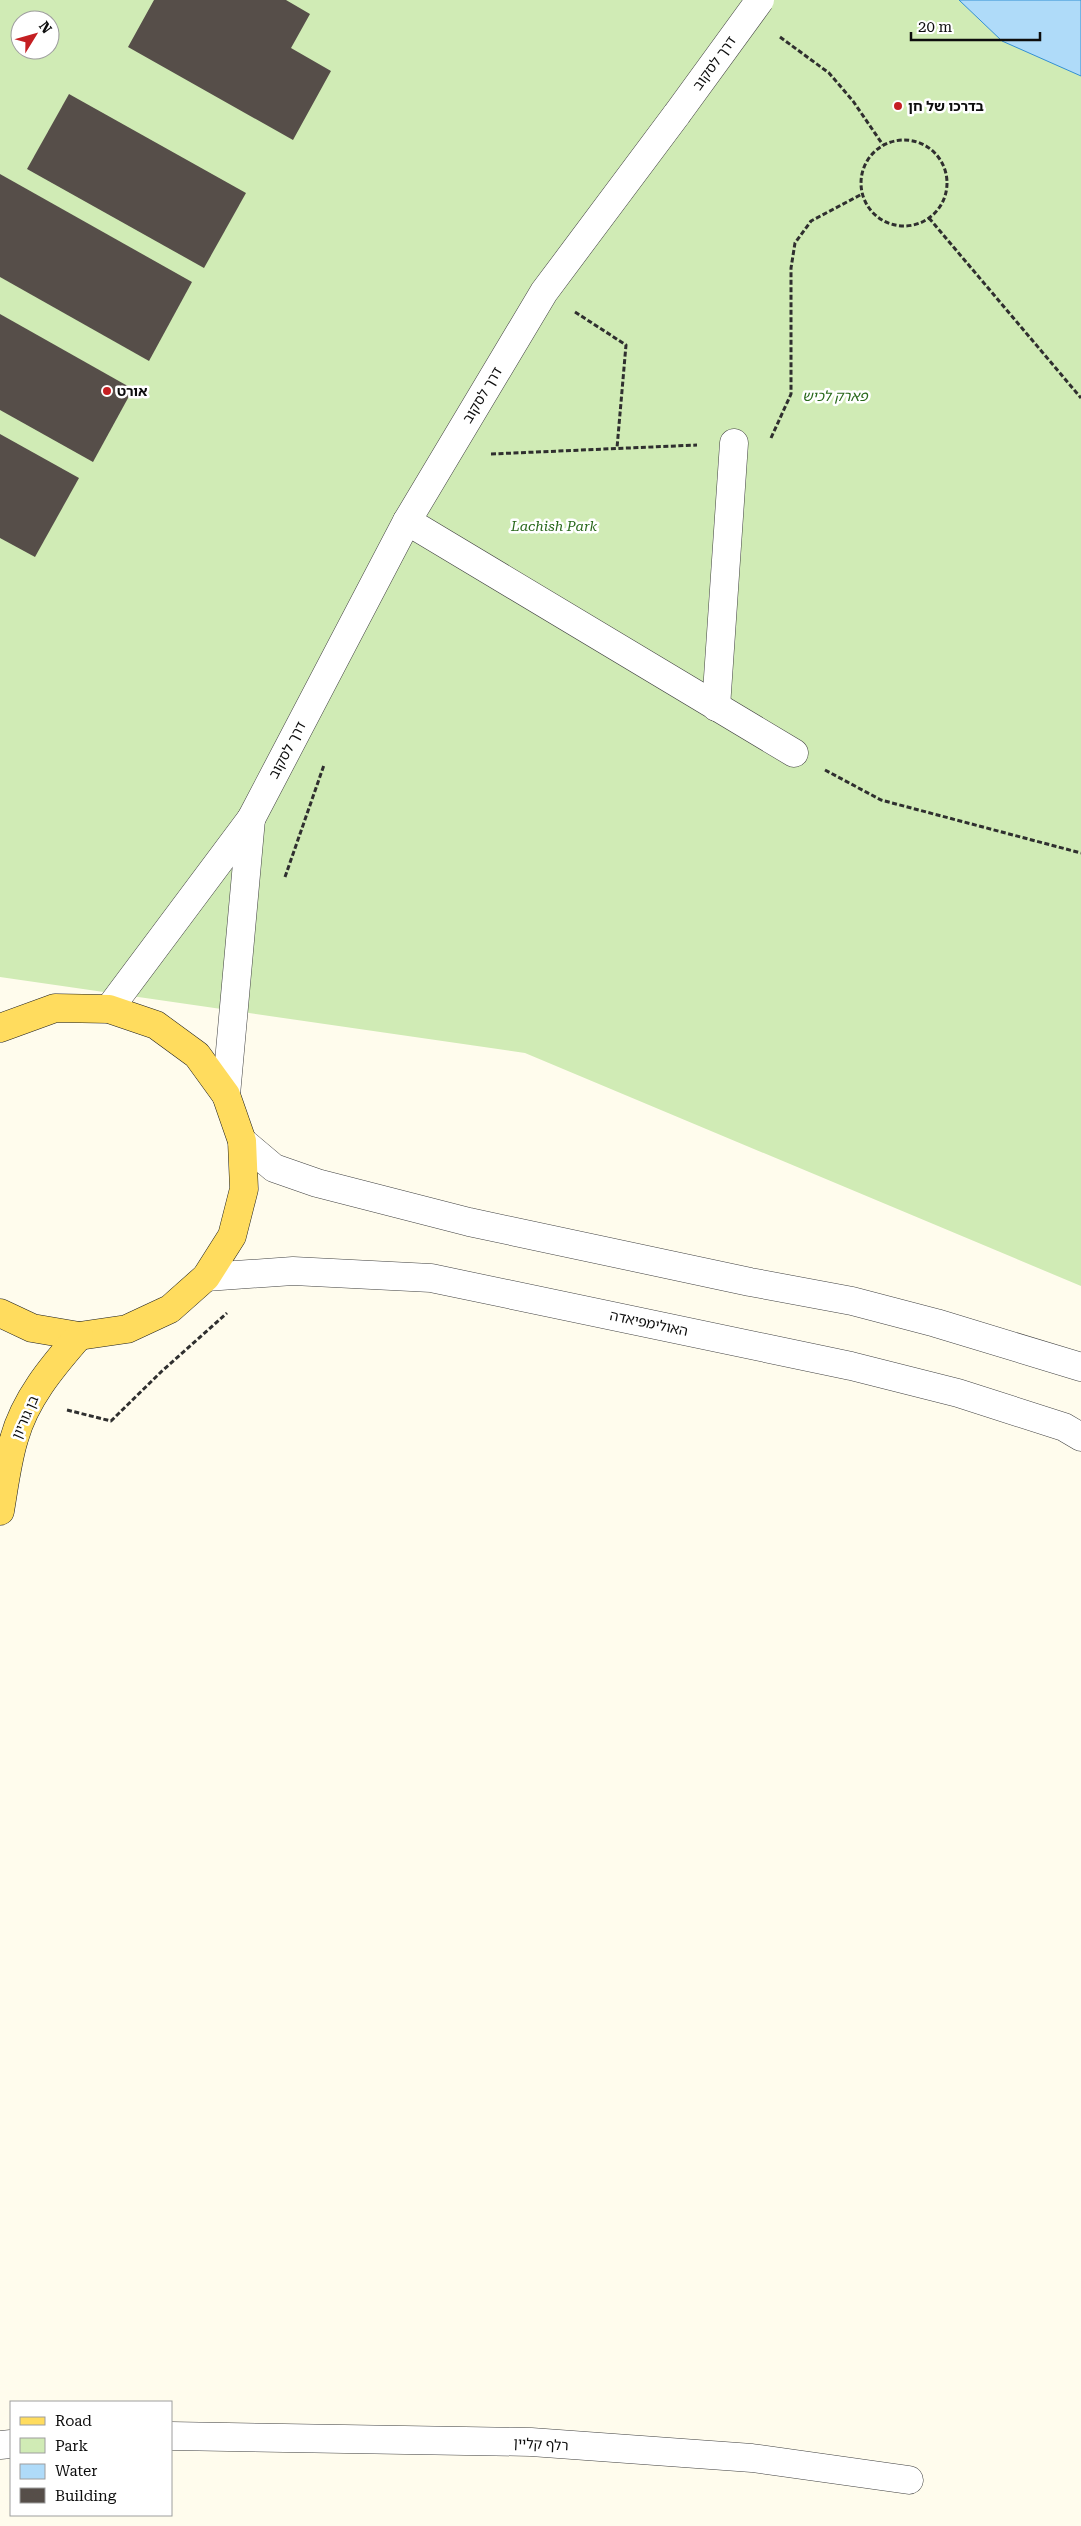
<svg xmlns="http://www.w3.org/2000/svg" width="1081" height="2526" font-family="'Roboto Serif','Noto Sans Hebrew',serif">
  <rect width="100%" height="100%" fill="#fffced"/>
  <path fill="#d0ebb5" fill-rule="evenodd" d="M0,0H1081V1286L525,1053L0,977ZM20,20H50V50H20Z"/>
  <polygon fill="#afdbf9" stroke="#338fd3" points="959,0 1081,0 1081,76 1002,41"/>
  <g fill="#564e49">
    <polygon points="154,0 286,0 310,14 291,48 331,71 293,140 128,47"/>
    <polygon points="69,94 246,193 204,268 27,169"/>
    <polygon points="0,174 192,282 149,361 0,277"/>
    <polygon points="0,314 133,389 93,462 0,410"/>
    <polygon points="0,434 79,478 35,557 0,538"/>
  </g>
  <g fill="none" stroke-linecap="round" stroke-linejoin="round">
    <defs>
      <g id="minor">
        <polyline points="407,521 794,753"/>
        <polyline points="716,707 734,443"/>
        <polyline points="109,1009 251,819 407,521 544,292 677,114"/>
        <polyline points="226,1095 251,819"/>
        <polyline points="242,1141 274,1168 317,1183 469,1222 750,1282 852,1301 936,1323 1081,1367"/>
        <polyline points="206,1277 293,1271 431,1278 851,1366 958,1393 1064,1427 1081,1437"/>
        <polyline points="171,2436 531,2442 752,2458 909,2480"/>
        <polyline points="0,2445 11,2444"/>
      </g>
      <g id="major">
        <polyline points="0,1028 55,1008 109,1009 156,1025 197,1055 226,1095 242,1141 244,1189 232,1236 206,1277 170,1309 127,1329 79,1336 32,1328 0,1313"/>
        <path d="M0,1511C4,1488 7,1462 14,1439C25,1399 52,1367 79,1336"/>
      </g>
    </defs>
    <use href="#minor" stroke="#404040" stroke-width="29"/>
    <use href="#major" stroke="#1e1e1e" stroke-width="29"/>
    <g stroke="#2f2f2f" stroke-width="3" stroke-dasharray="5 2.5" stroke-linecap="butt">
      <polyline points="780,37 829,73 853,101 883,145"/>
      <circle cx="904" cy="183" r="43"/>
      <polyline points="929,218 1081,398"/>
      <polyline points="575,312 626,345 617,448"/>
      <polyline points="771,438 791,394 791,268 795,243 811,221 862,194"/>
      <polyline points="491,454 697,445"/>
      <polyline points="825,770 881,800 1081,853"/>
      <polyline points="285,877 324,765"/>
      <polyline points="67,1410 111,1421 162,1371 227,1313"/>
    </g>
    <use href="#minor" stroke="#fff" stroke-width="28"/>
    <use href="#major" stroke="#ffdc5e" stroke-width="28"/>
    <defs>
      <polyline id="minor-bridge" points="677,114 760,0"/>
    </defs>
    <use href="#minor-bridge" stroke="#404040" stroke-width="29" stroke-linecap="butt"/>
    <use href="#minor-bridge" stroke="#fff" stroke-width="28"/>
  </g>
  <g fill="#c41f22" stroke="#fff" stroke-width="2">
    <circle cx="898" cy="106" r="5"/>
    <circle cx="107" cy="391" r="5"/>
  </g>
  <g text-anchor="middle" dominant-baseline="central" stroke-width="5" stroke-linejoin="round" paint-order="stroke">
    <g font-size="14" fill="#0d0d0d" stroke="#fff">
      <text transform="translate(714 63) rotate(-54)">דרך לסקוב</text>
      <text transform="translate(482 395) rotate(-59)">דרך לסקוב</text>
      <text transform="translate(287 750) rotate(-62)">דרך לסקוב</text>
      <text transform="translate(649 1323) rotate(12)">האולימפיאדה</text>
      <text transform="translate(25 1417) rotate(-66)">בן גוריון</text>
      <text transform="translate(541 2444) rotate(3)">רלף קליין</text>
    </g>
    <g font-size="14" font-weight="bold" fill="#0d0d0d" stroke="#fff" text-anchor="start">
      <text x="908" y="106">בדרכו של חן</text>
      <text x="117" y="391">אורט</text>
    </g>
    <g font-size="14" font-style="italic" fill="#28681a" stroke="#fff">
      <text x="835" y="396">פארק לכיש</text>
      <text x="554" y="526">Lachish Park</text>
    </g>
  </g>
  <rect x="10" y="2401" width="162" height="115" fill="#ffffff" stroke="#9e9e9e"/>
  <rect x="20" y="2417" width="25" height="8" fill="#ffdc5e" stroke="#9e9e9e"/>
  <text x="55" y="2426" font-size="15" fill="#0d0d0d">Road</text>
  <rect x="20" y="2438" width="25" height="15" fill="#d0ebb5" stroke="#9e9e9e"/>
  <text x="55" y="2451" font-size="15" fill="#0d0d0d">Park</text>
  <rect x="20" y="2464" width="25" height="15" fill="#afdbf9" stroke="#9e9e9e"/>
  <text x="55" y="2476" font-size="15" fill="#0d0d0d">Water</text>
  <rect x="20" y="2488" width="25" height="15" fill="#564e49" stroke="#9e9e9e"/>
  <text x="55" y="2501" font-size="15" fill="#0d0d0d">Building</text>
  <g transform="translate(35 35) rotate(53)"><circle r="24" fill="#ffffff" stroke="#9e9e9e"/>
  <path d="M0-4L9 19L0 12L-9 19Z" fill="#c41f22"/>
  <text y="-8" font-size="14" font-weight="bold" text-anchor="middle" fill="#0d0d0d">N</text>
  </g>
  <path d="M911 32v8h129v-8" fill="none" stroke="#0d0d0d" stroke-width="2.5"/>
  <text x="918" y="32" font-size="15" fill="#0d0d0d" stroke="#ffffff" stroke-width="4" paint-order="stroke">20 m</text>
</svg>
